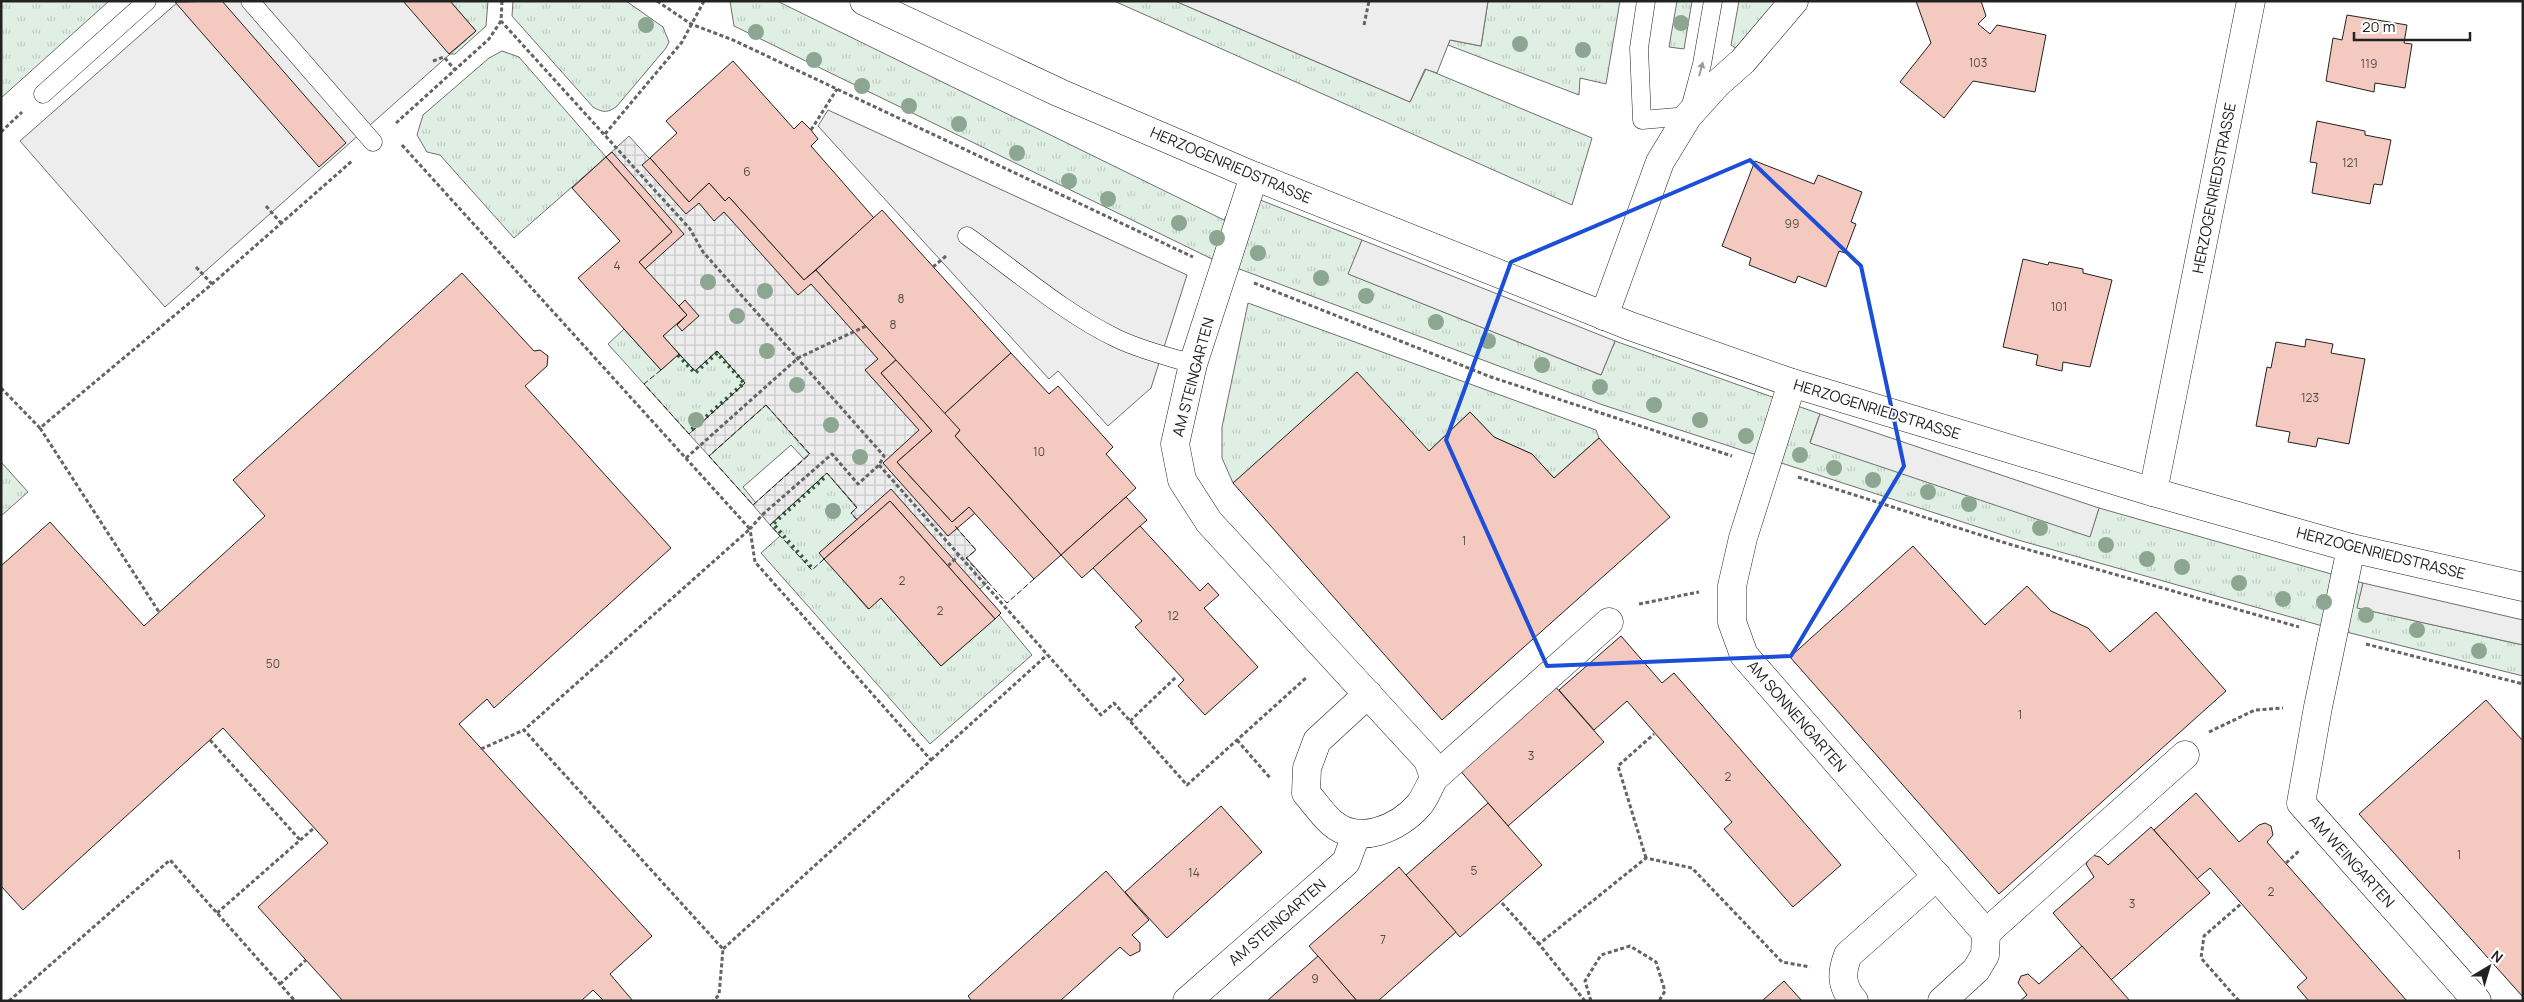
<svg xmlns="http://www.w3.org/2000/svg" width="2524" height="1002" font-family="Manrope,sans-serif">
  <defs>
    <pattern id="grass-tufts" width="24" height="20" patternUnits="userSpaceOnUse" patternTransform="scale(1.25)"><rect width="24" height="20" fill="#e0efe3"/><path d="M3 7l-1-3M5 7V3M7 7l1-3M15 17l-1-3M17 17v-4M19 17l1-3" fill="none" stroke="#c0cdc2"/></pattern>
    <pattern id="plaza-grid" width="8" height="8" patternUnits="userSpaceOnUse" patternTransform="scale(1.25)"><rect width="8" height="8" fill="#ededed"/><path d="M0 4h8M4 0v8" fill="none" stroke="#cbcbcb"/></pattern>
  </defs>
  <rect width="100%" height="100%" fill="#fff"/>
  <g fill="url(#grass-tufts)" stroke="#6f6f6f">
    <polygon points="1,1 109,1 1,98"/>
    <polygon points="450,1 488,1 486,26 455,54 449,54"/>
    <path d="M513,1H626L663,27L669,42L666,48L617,106C608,113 603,113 593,107L512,16Z"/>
    <polygon points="730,1 777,1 1224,220 1240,192 1362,240 1349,274 1601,375 1615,341 1820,414 1810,442 2090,536 2099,508 2363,583 2358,608 2523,645 2523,676 2326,627 2018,540 1603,405 1210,258 734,26"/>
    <polygon points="1114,1 1175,1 1410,102 1426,69 1592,138 1572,205"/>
    <polygon points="1488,1 1620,1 1606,84 1580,78 1579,95 1448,45 1450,40 1481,46"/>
    <polygon points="1677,1 1692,1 1684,49 1669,47"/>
    <polygon points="1739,1 1782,1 1737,49 1731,45"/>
    <polygon points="502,51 519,57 606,157 514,238 440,155 427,152 417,135 423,115 489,58"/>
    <polygon points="1248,303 1596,430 1599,438 1554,478 1532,454 1494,437 1470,412 1429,451 1233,483 1222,458 1222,427"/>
    <polygon points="624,329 661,370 679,354 695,371 717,351 745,383 689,434 608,344"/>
    <polygon points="766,405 810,454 804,459 791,445 743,487 756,503 753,505 709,456"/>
    <polygon points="1,462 28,492 1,516"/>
    <polygon points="827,473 857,508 862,526 825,559 868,609 881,598 941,666 999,615 1032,655 930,744 761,553 780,536 770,525"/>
  </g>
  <g fill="#ededed" stroke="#6f6f6f">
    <polygon points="179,1 450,1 476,31 165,307 20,141"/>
    <polygon points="1175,1 1488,1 1481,46 1450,40 1437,73 1425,69 1410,102"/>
    <polygon points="828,110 1187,275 1151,388 1108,426 1058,371 1049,379 818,126"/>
    <polygon points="1362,240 1615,341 1601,375 1348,274"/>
    <polygon points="1820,414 2099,508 2090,537 1810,443"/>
    <polygon points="2363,583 2523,620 2523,645 2357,608"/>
  </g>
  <polygon fill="url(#plaza-grid)" stroke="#6f6f6f" points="629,136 688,201 709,183 804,280 816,270 896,360 881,373 932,431 898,462 976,550 967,558 988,582 973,595 862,526 851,513 857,507 827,473 770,525 753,505 809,454 766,405 709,456 689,434 745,383 717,351 695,371 663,336 686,315 645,269 672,232 606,157"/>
  <g fill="#f3c9c0" stroke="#222">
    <polygon points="222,1 346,143 319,167 175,2"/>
    <polygon points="403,1 450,1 476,31 449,54"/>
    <polygon points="1916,1 1981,1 1986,16 1978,24 1990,34 1997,25 2046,35 2035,92 1973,81 1944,118 1900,82 1931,43"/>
    <polygon points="2347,15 2407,25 2404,43 2412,44 2405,88 2375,83 2374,92 2326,81 2333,38 2342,40"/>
    <polygon points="733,61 794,129 802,121 811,130 818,139 811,146 874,218 804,280 729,197 725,201 709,183 689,202 650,158 677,133 666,121"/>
    <polygon points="2317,121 2365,131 2365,135 2391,140 2382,185 2374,184 2370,204 2312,193 2317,163 2310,162"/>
    <polygon points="612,152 684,234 645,269 639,262 672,232 606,157"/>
    <polygon points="606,157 672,232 639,262 687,315 663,336 679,354 661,370 578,278 620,241 572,188"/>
    <polygon points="650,158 689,202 709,183 725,201 729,197 804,280 816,270 896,360 881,373 932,431 897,462 952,522 969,507 975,513 948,536 883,463 919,430 865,370 878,359 811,284 798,295 724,212 714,221 699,203 686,214 642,165"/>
    <polygon points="1755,161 1814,184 1818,175 1862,192 1851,222 1856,224 1845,253 1839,251 1826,287 1798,276 1795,283 1749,265 1751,258 1722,246"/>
    <polygon points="882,210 1011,353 944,414 816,270"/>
    <polygon points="2023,259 2048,265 2049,262 2083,269 2083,273 2112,280 2090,367 2063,362 2062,371 2036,365 2038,355 2003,347"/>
    <polygon points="462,273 534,351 540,350 548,356 547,366 525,386 671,548 494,708 487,699 459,724 652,936 610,974 633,1001 604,1001 593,990 581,1001 343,1001 258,907 328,843 223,728 23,910 1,886 1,566 50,522 144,626 265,516 233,480"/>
    <polygon points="685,300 699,316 682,331 677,325 687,315 679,306"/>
    <polygon points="2306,339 2333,344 2331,353 2365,359 2349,444 2318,438 2316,447 2288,442 2290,432 2256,426 2267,367 2271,368 2276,342 2305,347"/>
    <polygon points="1011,353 1049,394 1058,386 1113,447 1106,454 1136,488 1061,555 955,436 960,430 944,414"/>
    <polygon points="896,360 960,430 955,436 1061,555 1034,579 969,507 952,522 897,462 932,431 881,373"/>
    <polygon points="1357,372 1429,451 1470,412 1494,437 1532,454 1554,478 1599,438 1670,517 1442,720 1233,483"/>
    <polygon points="891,489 1001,613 995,619 890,501 824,559 819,553"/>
    <polygon points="1126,497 1147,520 1082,578 1061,555"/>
    <polygon points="890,501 995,619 941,666 881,598 869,609 824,559"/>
    <polygon points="1140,526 1200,591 1208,583 1219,595 1204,608 1258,667 1205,715 1178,686 1184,680 1135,627 1142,621 1093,568"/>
    <polygon points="1913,546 1985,625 2027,586 2051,611 2088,628 2110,652 2156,612 2226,691 1999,894 1790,657"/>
    <polygon points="1621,636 1662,683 1674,673 1841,865 1793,907 1724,829 1732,822 1627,701 1594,730 1559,690"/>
    <polygon points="1554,685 1604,742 1508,826 1458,768"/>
    <polygon points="2486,700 2523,741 2523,997 2359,814"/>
    <polygon points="2196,793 2239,842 2259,825 2265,823 2271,826 2273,835 2267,842 2407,1001 2309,1001 2297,987 2307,978 2210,868 2197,879 2154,830"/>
    <polygon points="1488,803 1542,865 1460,937 1406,875"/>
    <polygon points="1221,806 1262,852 1167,938 1125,892"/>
    <polygon points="2151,827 2210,893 2111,980 2053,913 2094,877 2086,864 2092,855 2100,857 2108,865"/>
    <polygon points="1399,867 1456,932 1378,1001 1357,1001 1309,946"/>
    <polygon points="1106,871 1149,920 1132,935 1140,943 1140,951 1130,956 1120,947 1060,1001 972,1001 968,996"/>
    <polygon points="2082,946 2130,1001 2020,1001 2027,995 2018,983 2021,976 2028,974 2039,984"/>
    <polygon points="1318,956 1357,1001 1267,1001"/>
    <polygon points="1784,981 1802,1001 1762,1001"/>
  </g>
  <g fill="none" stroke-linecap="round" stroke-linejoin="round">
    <defs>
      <g id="lane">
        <polyline points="250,1 373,142"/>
        <polyline points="1646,1 1639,48 1642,120 1688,116 1702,64 1713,1"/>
        <polyline points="43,94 147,1"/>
        <path d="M967,236C1015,270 1064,313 1116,338C1140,350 1167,356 1193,364"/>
      </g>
      <g id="street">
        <path d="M1254,176L1193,364L1175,444L1182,480L1209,522L1428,760L1434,778C1429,787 1425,798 1419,805C1399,828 1358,847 1331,822C1322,814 1314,802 1306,793L1307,768L1317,741L1368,694"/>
        <polyline points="1604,316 1660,162 1688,116 1717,84 1743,61 1794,1"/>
        <polyline points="1792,383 1743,538 1732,586 1732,622 1744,655 1986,933 1985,955 1976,970 1942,1001"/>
        <polyline points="2153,492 2251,1"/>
        <polyline points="2351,548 2318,707 2301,803 2477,1001"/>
        <polyline points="1434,778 1609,622"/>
        <polyline points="1986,933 2185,755"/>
        <polyline points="1187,1001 1346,862 1356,835"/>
        <path d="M1854,1001C1841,986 1841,973 1848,955L1937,876"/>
      </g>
      <polyline id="secondary" points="864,1 1060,93 1254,176 1630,326 1792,383 2153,492 2351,548 2523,587"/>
    </defs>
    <use href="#lane" stroke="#222" stroke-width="19"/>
    <use href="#street" stroke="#222" stroke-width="29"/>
    <use href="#secondary" stroke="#222" stroke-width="29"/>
    <g stroke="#646464" stroke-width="3" stroke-dasharray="4 2.5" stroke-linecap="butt">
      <polyline points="502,1 501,21 690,229 703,252 884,456 879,465 858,484 832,454 762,515 750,529 755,562 931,760 723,949"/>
      <polyline points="657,1 691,24 733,40 1193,257"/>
      <polyline points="1364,25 1369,1"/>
      <polyline points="433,61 444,57 455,70"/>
      <polyline points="396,123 489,39 501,21"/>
      <polyline points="811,130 837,89"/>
      <polyline points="1,132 22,112"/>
      <polyline points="605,134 682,42 704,1"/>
      <polyline points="402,145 750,529 524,730 723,949 719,995 713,1001"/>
      <polyline points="266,206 281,223"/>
      <polyline points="196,267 212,284"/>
      <polyline points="933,267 946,256"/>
      <polyline points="1254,283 1491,377 1732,456"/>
      <polyline points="1,388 40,428 212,284 352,161"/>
      <polyline points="40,428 159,612"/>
      <polyline points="686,458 798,358 866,326"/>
      <polyline points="879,465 1101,715 1114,703 1187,785 1307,677"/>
      <polyline points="1798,477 2012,545 2299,627"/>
      <polyline points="948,566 958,556"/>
      <polyline points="1639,604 1699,592"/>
      <polyline points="2366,644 2523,684"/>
      <polyline points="1130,721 1176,677"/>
      <polyline points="2209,732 2255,710 2283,708"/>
      <polyline points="210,740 300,840"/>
      <polyline points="1237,740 1271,779"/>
      <polyline points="481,749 524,730"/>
      <polyline points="931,760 1047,655"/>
      <polyline points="1646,858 1618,766 1654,734"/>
      <polyline points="2286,863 2299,851"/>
      <polyline points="1502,903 1539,944"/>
      <polyline points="217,913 314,828"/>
      <polyline points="280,984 306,960"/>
      <polyline points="9,1001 170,860 295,1001"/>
      <polyline points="1585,1001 1539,944 1646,858 1692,868 1782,962 1810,967"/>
      <polyline points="1591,1001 1585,981 1601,955 1630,946 1656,962 1665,991 1659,1001"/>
      <polyline points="2239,1001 2201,958 2204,936 2242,903"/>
    </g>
    <use href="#lane" stroke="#fff" stroke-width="18"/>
    <use href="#street" stroke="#fff" stroke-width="28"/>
    <use href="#secondary" stroke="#fff" stroke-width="28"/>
    <g stroke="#2f5e38" stroke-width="4" stroke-dasharray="2.5 4" stroke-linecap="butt">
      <polyline points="678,355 695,373 717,353 744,383 690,431"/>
      <polyline points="811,567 773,524 826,476"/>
    </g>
    <g stroke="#222" stroke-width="1" stroke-dasharray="6 2.5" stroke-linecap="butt">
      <polyline points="661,370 644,384 689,434 745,383 717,351 695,371 679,354"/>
      <polygon points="766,405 810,454 753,505 709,456"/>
      <polyline points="955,526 976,550 966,558 1007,603 1034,579"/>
      <polyline points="824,559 812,570 770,525 827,473 857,508 851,513 859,522"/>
    </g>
  </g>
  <g fill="#8da692">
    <circle cx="1681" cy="23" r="8"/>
    <circle cx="646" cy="25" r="8"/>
    <circle cx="756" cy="32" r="8"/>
    <circle cx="1520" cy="44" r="8"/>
    <circle cx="1583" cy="50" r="8"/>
    <circle cx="814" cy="60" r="8"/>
    <circle cx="862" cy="86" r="8"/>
    <circle cx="909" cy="106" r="8"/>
    <circle cx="959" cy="124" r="8"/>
    <circle cx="1017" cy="153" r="8"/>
    <circle cx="1069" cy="181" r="8"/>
    <circle cx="1108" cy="199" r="8"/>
    <circle cx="1179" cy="223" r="8"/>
    <circle cx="1217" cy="238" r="8"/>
    <circle cx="1258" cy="253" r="8"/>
    <circle cx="1321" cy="278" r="8"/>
    <circle cx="708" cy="282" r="8"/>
    <circle cx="765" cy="291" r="8"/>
    <circle cx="1366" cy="296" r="8"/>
    <circle cx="737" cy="316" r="8"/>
    <circle cx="1436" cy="322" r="8"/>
    <circle cx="1488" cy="341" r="8"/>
    <circle cx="767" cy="351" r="8"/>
    <circle cx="1542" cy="365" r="8"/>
    <circle cx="797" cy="385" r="8"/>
    <circle cx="1600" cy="387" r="8"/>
    <circle cx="1654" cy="405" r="8"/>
    <circle cx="696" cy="420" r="8"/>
    <circle cx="1700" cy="420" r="8"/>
    <circle cx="831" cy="425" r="8"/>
    <circle cx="1746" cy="436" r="8"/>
    <circle cx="1800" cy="455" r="8"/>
    <circle cx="860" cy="457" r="8"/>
    <circle cx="1834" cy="468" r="8"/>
    <circle cx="1873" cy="480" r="8"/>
    <circle cx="1928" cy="492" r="8"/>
    <circle cx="1969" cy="504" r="8"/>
    <circle cx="833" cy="511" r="8"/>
    <circle cx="2040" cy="528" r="8"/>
    <circle cx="2106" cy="545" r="8"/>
    <circle cx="2147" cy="559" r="8"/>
    <circle cx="2182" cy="567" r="8"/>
    <circle cx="2239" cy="583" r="8"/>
    <circle cx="2283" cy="599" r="8"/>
    <circle cx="2324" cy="602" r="8"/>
    <circle cx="2366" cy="615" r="8"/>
    <circle cx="2417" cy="630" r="8"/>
    <circle cx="2479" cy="651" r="8"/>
  </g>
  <defs><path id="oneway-solid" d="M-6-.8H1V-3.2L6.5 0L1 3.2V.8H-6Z" transform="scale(1.25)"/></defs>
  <use fill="#9c9c9c" href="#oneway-solid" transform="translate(1701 69) rotate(-75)"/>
  <path fill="none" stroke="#1d4ed8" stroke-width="4" stroke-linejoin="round" d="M1750,160L1861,266L1904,466L1791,656L1547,666L1446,440L1511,262Z"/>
  <g text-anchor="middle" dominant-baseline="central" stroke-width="4" stroke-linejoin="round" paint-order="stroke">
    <g font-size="12" fill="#564c4a">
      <text x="1978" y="62">103</text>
      <text x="2369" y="63">119</text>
      <text x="2350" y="162">121</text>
      <text x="747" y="171">6</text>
      <text x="1792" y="223">99</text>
      <text x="617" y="265">4</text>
      <text x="901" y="298">8</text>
      <text x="2059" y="306">101</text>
      <text x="893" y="324">8</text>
      <text x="2310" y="397">123</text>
      <text x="1039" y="451">10</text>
      <text x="1464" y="540">1</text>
      <text x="902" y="580">2</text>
      <text x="940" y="610">2</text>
      <text x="1173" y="615">12</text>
      <text x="273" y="663">50</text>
      <text x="2020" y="714">1</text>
      <text x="1531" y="755">3</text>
      <text x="1728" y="776">2</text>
      <text x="2459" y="854">1</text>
      <text x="1474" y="870">5</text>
      <text x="1194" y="872">14</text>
      <text x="2271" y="891">2</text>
      <text x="2132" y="903">3</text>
      <text x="1383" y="939">7</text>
      <text x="1315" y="978">9</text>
    </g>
    <g font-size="15" fill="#222" stroke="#fff">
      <text transform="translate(1231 165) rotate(23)">HERZOGENRIEDSTRASSE</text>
      <text transform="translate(2214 188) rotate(-79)">HERZOGENRIEDSTRASSE</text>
      <text transform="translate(1193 377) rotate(-75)">AM STEINGARTEN</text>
      <text transform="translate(1877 409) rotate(17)">HERZOGENRIEDSTRASSE</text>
      <text transform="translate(2381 553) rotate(14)">HERZOGENRIEDSTRASSE</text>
      <text transform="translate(1797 716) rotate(49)">AM SONNENGARTEN</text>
      <text transform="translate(2352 861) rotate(48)">AM WEINGARTEN</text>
      <text transform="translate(1277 922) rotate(-41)">AM STEINGARTEN</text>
    </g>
  </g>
  <rect width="2524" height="1002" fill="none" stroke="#222222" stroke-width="5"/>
  <g transform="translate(2489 967) rotate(38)" stroke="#ffffff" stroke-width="4" paint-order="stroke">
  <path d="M0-4L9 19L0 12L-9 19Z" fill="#222222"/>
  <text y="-8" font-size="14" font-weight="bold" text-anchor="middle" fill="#222222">N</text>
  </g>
  <path d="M2354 32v8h116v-8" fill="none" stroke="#222222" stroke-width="2.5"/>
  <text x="2362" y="32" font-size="15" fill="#222222" stroke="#ffffff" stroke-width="4" paint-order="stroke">20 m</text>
</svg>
